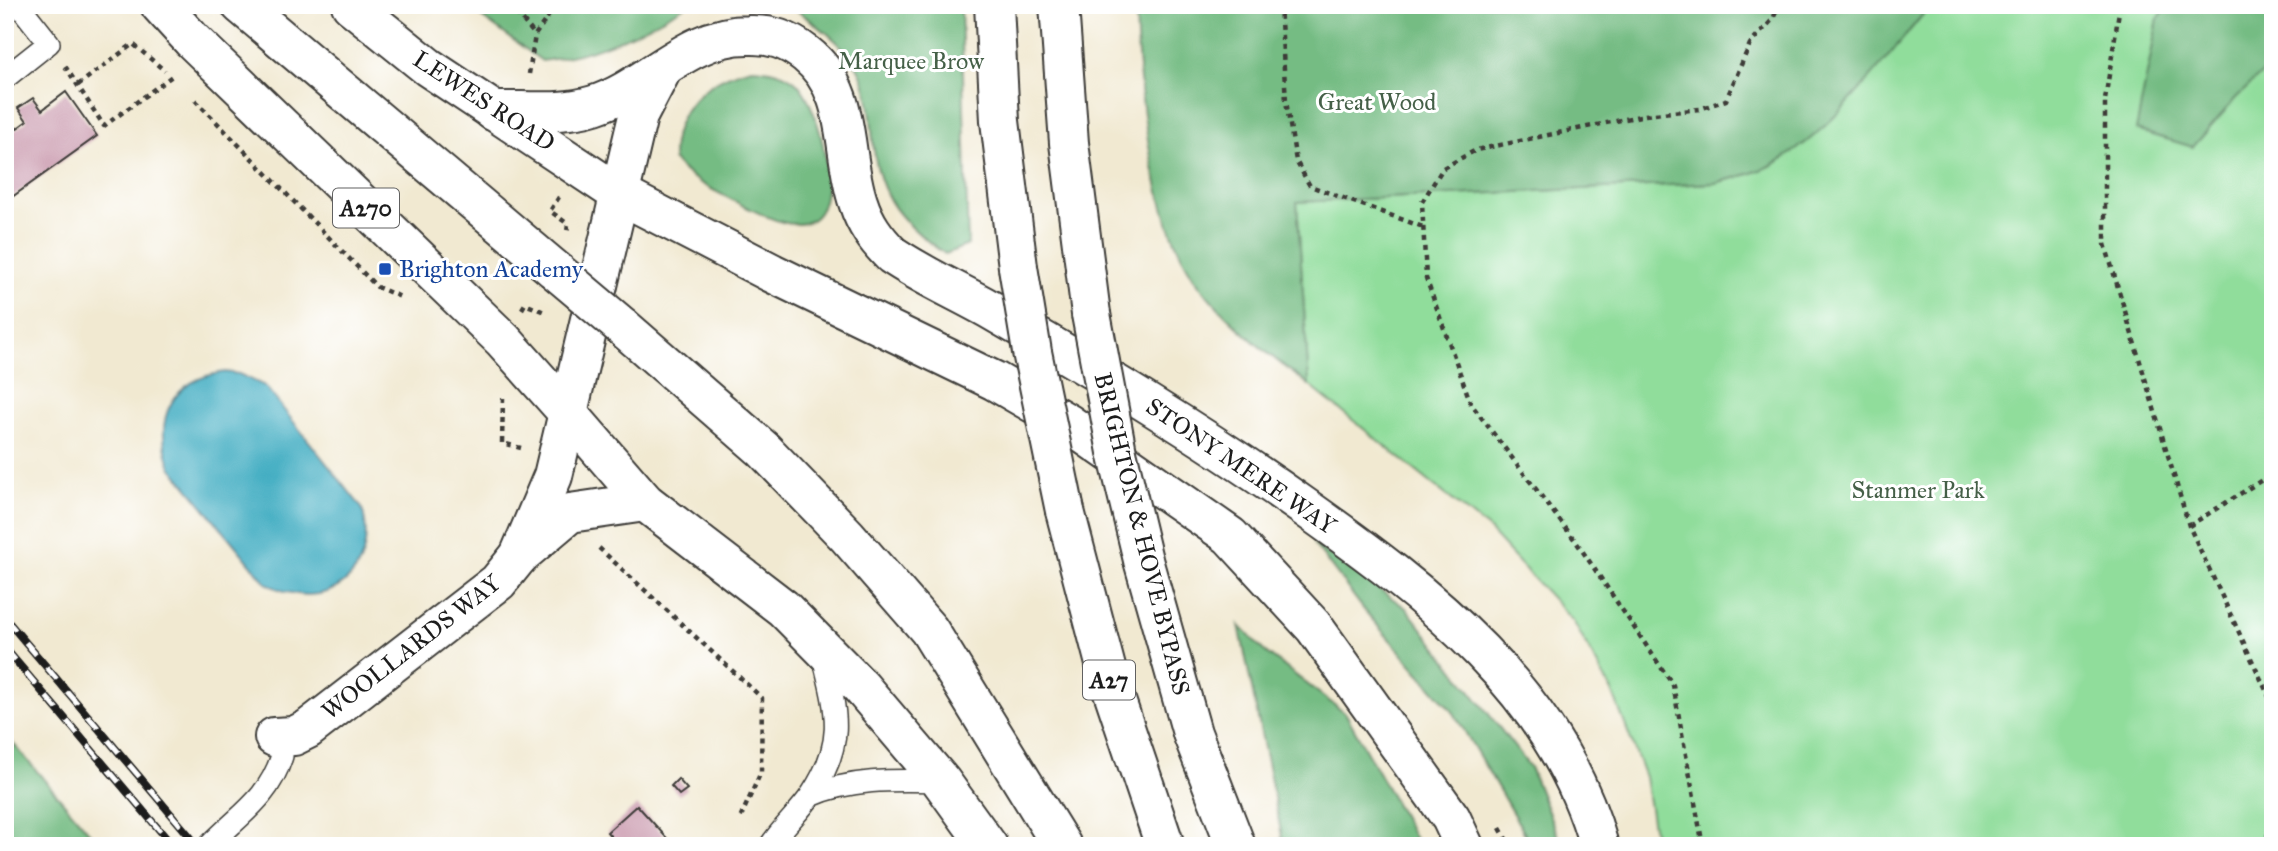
<svg xmlns="http://www.w3.org/2000/svg" width="2278" height="851" font-family="'IM FELL Great Primer',serif">
  <rect width="100%" height="100%" fill="#fff"/>
  <filter id="ink" filterUnits="userSpaceOnUse"><feTurbulence type="fractalNoise" baseFrequency=".0143" numOctaves="2"/><feDisplacementMap in="SourceGraphic" scale="14" xChannelSelector="R" yChannelSelector="G"/><feConvolveMatrix kernelMatrix="1 2 1 2 8 2 1 2 1" color-interpolation-filters="sRGB"/></filter>
  <filter id="wash" filterUnits="userSpaceOnUse"><feTurbulence type="fractalNoise" baseFrequency=".00686" numOctaves="4" result="noise"/><feDisplacementMap in="SourceGraphic" scale="28" xChannelSelector="R" yChannelSelector="G"/><feGaussianBlur stdDeviation="1.57" result="paint"/><feColorMatrix in="noise" values="0 0 0 0 0 0 0 0 0 0 0 0 0 0 0 0 0 1.4 0 .05"/><feComposite in="paint" operator="in"/></filter>
  <g filter="url(#wash)">
    <rect width="100%" height="100%" fill="#f1e9d1"/>
    <path fill="#90dd9b" stroke="#567c5c" stroke-width="2" d="M1931,5H2273V846H1656L1645,777L1613,693L1573,621L1487,528L1309,385L1297,202L1715,183C1733,178 1755,174 1772,165C1834,132 1885,58 1931,5Z"/>
    <g fill="#74bc83" stroke="#486c50" stroke-width="2">
      <path d="M465,5H687C638,33 599,54 542,61Z"/>
      <path d="M789,5H961L968,245L945,254C895,219 875,191 872,129C870,106 868,82 854,62C837,38 813,22 789,5Z"/>
      <path d="M1136,5H1931C1885,58 1834,132 1772,165C1755,174 1733,178 1715,183L1297,202L1309,385C1270,356 1233,327 1202,289C1151,225 1137,85 1136,5Z"/>
      <polygon points="2168,5 2273,5 2273,63 2236,98 2193,147 2136,130 2158,19"/>
      <path d="M752,68C768,69 784,71 797,83C819,105 844,203 810,221C791,231 761,214 744,206C718,192 692,182 673,160C672,109 705,79 752,68Z"/>
      <polygon points="1313,543 1406,608 1530,767 1562,846 1532,846 1454,713 1365,611"/>
      <polygon points="1239,625 1263,650 1346,714 1419,846 1284,846"/>
      <polygon points="5,734 101,846 5,846"/>
    </g>
    <path fill="#43adc2" stroke="#30646f" stroke-width="2" d="M225,372L239,374L265,386L362,508C381,575 325,617 266,583L171,467C152,418 172,379 225,372Z"/>
    <g id="blocks">
      <g fill="#c896ab">
        <polygon points="66,92 97,136 5,202 5,137 27,121 18,108 33,98 42,110"/>
        <polygon points="678,779 687,789 679,795 671,786"/>
        <polygon points="637,805 674,846 619,846 607,832"/>
      </g>
    </g>
  </g>
  <g filter="url(#ink)">
    <use href="#blocks" fill-opacity="0" stroke="#3c3b37" stroke-width="2"/>
    <g fill="none" stroke-linecap="round" stroke-linejoin="round">
      <defs>
        <g id="service">
          <polyline points="5,78 49,43 19,5"/>
          <path d="M811,796C851,778 897,780 941,781"/>
          <path d="M209,846C240,814 268,800 282,756L274,737"/>
          <path d="M770,846C782,827 799,813 811,795C846,742 837,713 823,656"/>
        </g>
        <g id="minor">
          <path d="M493,111C525,110 562,115 594,105C648,88 687,35 748,35C771,34 788,40 806,54C853,91 841,152 858,202C865,224 876,239 892,255C923,276 957,291 989,309C1096,371 1202,434 1303,506C1426,593 1558,693 1599,846"/>
          <polyline points="274,737 294,736 308,729 498,582 519,556 553,476 638,116 663,68"/>
        </g>
        <g id="primary">
          <polyline points="160,5 192,40 503,340 569,414"/>
          <polyline points="351,5 428,67 619,194"/>
        </g>
        <g id="trunk">
          <polyline points="241,5 554,269"/>
          <polyline points="994,5 1000,121 1018,267"/>
          <polyline points="1059,5 1069,143 1091,314"/>
          <polyline points="619,194 772,273 995,381 1069,424 1230,536 1314,627 1451,818 1464,846"/>
          <polyline points="624,328 764,450 847,536 929,630 1062,846"/>
          <polyline points="569,414 645,502 783,608 861,687 941,781 988,846"/>
          <polyline points="1065,511 1110,683 1165,846"/>
          <polyline points="519,556 570,513 645,502"/>
          <polyline points="1143,560 1192,733 1236,846"/>
        </g>
      </defs>
      <use href="#service" stroke="#3c3b37" stroke-width="24"/>
      <use href="#minor" stroke="#3c3b37" stroke-width="42"/>
      <use href="#primary" stroke="#3c3b37" stroke-width="42"/>
      <use href="#trunk" stroke="#3c3b37" stroke-width="42"/>
      <g stroke="#3c3b37" stroke-width="4.5" stroke-dasharray="5 5" stroke-linecap="butt">
        <polyline points="510,5 535,35"/>
        <polyline points="1280,5 1286,101 1296,161 1310,186 1423,227"/>
        <polyline points="2120,5 2105,100 2105,244 2189,526 2273,705"/>
        <polyline points="65,66 104,126 172,76 174,79"/>
        <polyline points="529,74 535,35 556,5"/>
        <polyline points="78,85 133,44 165,71"/>
        <polyline points="195,100 377,287 403,298"/>
        <polyline points="559,197 550,211 568,224 567,232"/>
        <polyline points="522,309 525,304 547,313"/>
        <polyline points="503,398 502,443 521,448"/>
        <polyline points="2189,526 2273,473"/>
        <polyline points="599,548 762,698 761,772 739,821"/>
        <polyline points="1500,828 1510,846"/>
        <polyline points="1703,846 1673,685 1577,543 1471,404 1426,278 1422,202 1443,168 1476,150 1645,115 1700,109 1726,100 1750,44 1773,19 1779,5"/>
        <polyline points="2264,846 2273,819"/>
      </g>
      <use href="#service" stroke="#fff" stroke-width="21"/>
      <use href="#minor" stroke="#fff" stroke-width="38"/>
      <use href="#primary" stroke="#fff" stroke-width="38"/>
      <use href="#trunk" stroke="#fff" stroke-width="38"/>
      <defs>
        <g id="rail">
          <polyline points="5,618 198,846"/>
          <polyline points="5,648 173,846"/>
        </g>
      </defs>
      <use href="#rail" stroke="#1c1c1c" stroke-width="8"/>
      <use href="#rail" stroke="#fff" stroke-width="5" stroke-dasharray="16" stroke-linecap="butt"/>
      <defs>
        <g id="trunk-bridge">
          <polyline points="1018,267 1032,352 1065,511"/>
          <polyline points="554,269 624,328"/>
          <polyline points="1091,314 1117,452 1143,560"/>
        </g>
      </defs>
      <use href="#trunk-bridge" stroke="#3c3b37" stroke-width="42" stroke-linecap="butt"/>
      <use href="#trunk-bridge" stroke="#fff" stroke-width="38"/>
    </g>
  </g>
  <rect fill="#1a4fb4" stroke="#fff" stroke-width="2.5" x="378" y="262" width="14" height="14" rx="3.5"/>
  <g text-anchor="middle" dominant-baseline="central" stroke-width="6" stroke-linejoin="round" paint-order="stroke">
    <g fill="#fff" stroke="#606060" stroke-width="2">
      <rect x="333" y="188.5" width="66" height="39" rx="5"/>
      <rect x="1083" y="660.5" width="52" height="39" rx="5"/>
    </g>
    <g font-size="23" font-weight="bold" fill="#1c1c1c">
      <text x="366" y="208">A270</text>
      <text x="1109" y="680">A27</text>
    </g>
    <g font-size="24" fill="#456048" stroke="#fff">
      <text x="911" y="61">Marquee Brow</text>
      <text x="1377" y="102">Great Wood</text>
      <text x="1918" y="490">Stanmer Park</text>
    </g>
    <g font-size="24" fill="#1c1c1c" stroke="#fff">
      <text transform="translate(484 101) rotate(33)">LEWES ROAD</text>
      <text transform="translate(1241 466) rotate(34)">STONY MERE WAY</text>
      <text transform="translate(1142 534) rotate(76)">BRIGHTON &amp; HOVE BYPASS</text>
      <text transform="translate(411 647) rotate(-38)">WOOLLARDS WAY</text>
    </g>
    <g font-size="24" fill="#164399" stroke="#fff" text-anchor="start">
      <text x="399" y="269">Brighton Academy</text>
    </g>
  </g>
  <rect width="2278" height="851" fill="none" stroke="#fff" stroke-width="28"/>
</svg>
